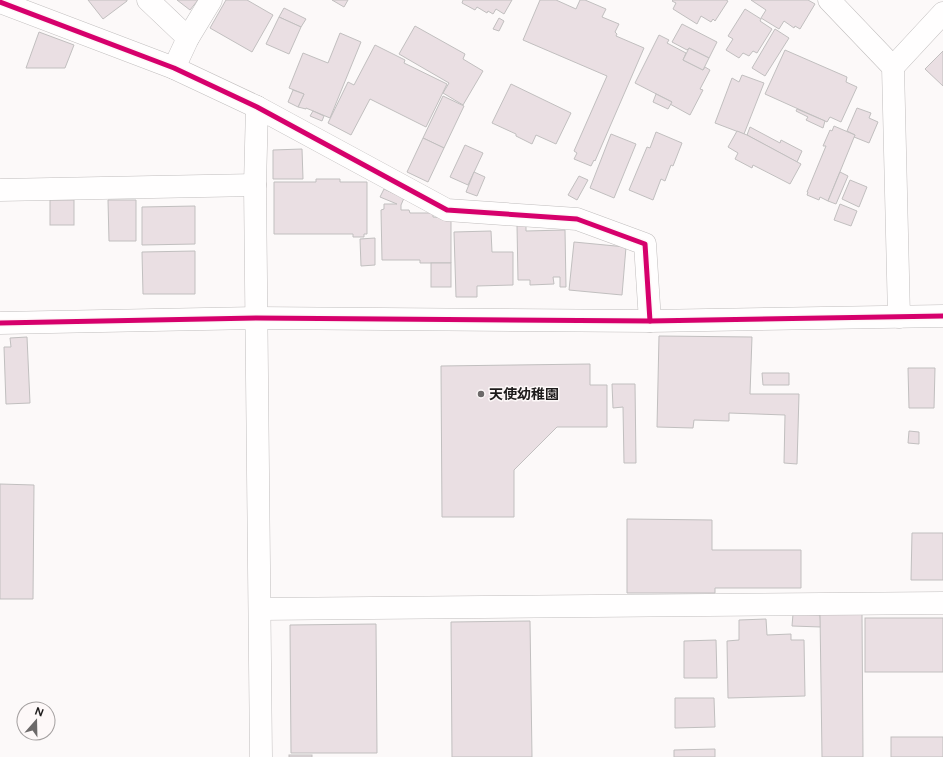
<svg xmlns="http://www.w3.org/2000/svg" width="943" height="757" font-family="Figtree,'Noto Sans JP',sans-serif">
  <rect width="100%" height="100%" fill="#fcf9f9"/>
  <g fill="#eadfe3" stroke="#c1bfbf">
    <polygon points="88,0 127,0 127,1 103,19"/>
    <polygon points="177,0 198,0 190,10"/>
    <polygon points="226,0 247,0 273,15 252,52 210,28"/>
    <polygon points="332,0 348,0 344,7"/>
    <polygon points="463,0 512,0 504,14 496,9 493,14 488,11 487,13 477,7 475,10 462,3"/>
    <polygon points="540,0 556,0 576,9 580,0 585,0 606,9 602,17 619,24 615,32 617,34 616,36 644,48 595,161 594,160 591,166 574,159 577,153 574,151 607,76 523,40"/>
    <polygon points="673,0 726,0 728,1 715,21 713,19 711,22 701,16 697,24 673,9 676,3 672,1"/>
    <polygon points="751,0 808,0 815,4 800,29 795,26 794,28 784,21 779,29 761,18 766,10"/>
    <polygon points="284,8 306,19 301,27 279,17"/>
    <polygon points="745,9 761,19 760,21 772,29 757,53 753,51 749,56 743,53 739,58 726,50 733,39 728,36"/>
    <polygon points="279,17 301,27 289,54 266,44"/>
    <polygon points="499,18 504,21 499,31 493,29"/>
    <polygon points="682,24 717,42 709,58 689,48 687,50 672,42"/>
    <polygon points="415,26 465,54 463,59 483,71 463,105 443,93 449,83 399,54"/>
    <polygon points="775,29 789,38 765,76 752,68"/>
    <polygon points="39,32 74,45 65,68 26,68"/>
    <polygon points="340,33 361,42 330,118 306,108 306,109 298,107 304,94 289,88 303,53 328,63"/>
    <polygon points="659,35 669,40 667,43 686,53 683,60 703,70 705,67 710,70 700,89 703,90 690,115 670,104 672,102 635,83"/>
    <polygon points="375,45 405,60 404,63 447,84 426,127 370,99 351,135 328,123 348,82 354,85"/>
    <polygon points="689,48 709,58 703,70 683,60"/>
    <polygon points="785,50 847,77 846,82 857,87 841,122 830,117 827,122 825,121 765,94"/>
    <polygon points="943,51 943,86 925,69"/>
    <polygon points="742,75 764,83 744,134 715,123 732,78 739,82"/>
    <polygon points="511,84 571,113 556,144 536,135 532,144 516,136 516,134 492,123"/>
    <polygon points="293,90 304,94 298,107 288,102"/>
    <polygon points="656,94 672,102 668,109 653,102"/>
    <polygon points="443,96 464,106 444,148 423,138"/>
    <polygon points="857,108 871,113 869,118 878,122 869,143 854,137 855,135 847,131"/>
    <polygon points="797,109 825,121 823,128 806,120 808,117 796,111"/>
    <polygon points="313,111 324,116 322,121 310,116"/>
    <polygon points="834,126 855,135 828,201 820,197 819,200 807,195 808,192 807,192 826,146 823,146 830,130 832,131"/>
    <polygon points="750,127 780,143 781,140 802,151 797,162 747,135"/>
    <polygon points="737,131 747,135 801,164 790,184 753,165 752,168 735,159 738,153 728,147"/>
    <polygon points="656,132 682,143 673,166 671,165 665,181 661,179 653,200 629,190 647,147 650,148"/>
    <polygon points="611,134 636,144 614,198 590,188"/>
    <polygon points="423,138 444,148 428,182 407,172"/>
    <polygon points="465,145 483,153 468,185 450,177"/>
    <polygon points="302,149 303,179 273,179 273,150"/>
    <polygon points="474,172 485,177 477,196 466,192"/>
    <polygon points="840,172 848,176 836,204 828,201"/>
    <polygon points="579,176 588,180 577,200 568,195"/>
    <polygon points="316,179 340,179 340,182 367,182 367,234 364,234 364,237 353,237 353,234 274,234 274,182 316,182"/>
    <polygon points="850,180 867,187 859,207 842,199"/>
    <polygon points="384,189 404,198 401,205 401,210 409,210 410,213 433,213 433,217 451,218 451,263 420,263 420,260 382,260 381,210 384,209 384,204 397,204 380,197"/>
    <rect x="50" y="200" width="24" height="25"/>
    <polygon points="108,200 136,200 136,241 109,241"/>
    <polygon points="840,204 857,211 851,226 834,220"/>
    <polygon points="195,206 195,244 142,245 142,207"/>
    <polygon points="517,225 526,225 526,231 565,230 566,287 560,287 560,277 553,277 554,284 530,285 530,280 518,280"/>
    <polygon points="491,231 492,252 513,252 513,285 477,286 477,297 456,297 454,232"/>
    <polygon points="375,238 375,265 361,266 360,239"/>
    <polygon points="574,242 626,247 622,295 569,290"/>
    <polygon points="195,251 195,294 143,294 142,252"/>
    <rect x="431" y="263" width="20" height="24"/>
    <polygon points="659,336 752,337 750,394 799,394 797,464 784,463 785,415 729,413 729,421 694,420 693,428 657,427"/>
    <polygon points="27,337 30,403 6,404 4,347 11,347 10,338"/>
    <polygon points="590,364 590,385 607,385 607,427 557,427 514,470 514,517 442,517 441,366"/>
    <polygon points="908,368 935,368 934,408 909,408"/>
    <polygon points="762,373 789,373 789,385 763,385"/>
    <polygon points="612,384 635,384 636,463 624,463 623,407 613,408"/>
    <polygon points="909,431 919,432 919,444 908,443"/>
    <polygon points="0,484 34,485 33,599 0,599"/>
    <polygon points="627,519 712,520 712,550 801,550 801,588 715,588 715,593 627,593"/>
    <polygon points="912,533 943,533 943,580 911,580"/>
    <polygon points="793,614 820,615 821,627 792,626"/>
    <polygon points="820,614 862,614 863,757 822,757"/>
    <rect x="865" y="618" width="78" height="54"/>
    <polygon points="766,619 767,635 791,634 791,640 804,640 805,696 728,698 727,641 739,640 739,620"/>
    <polygon points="530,621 532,757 452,757 451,622"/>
    <polygon points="376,624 377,753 291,753 290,625"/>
    <polygon points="716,640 717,678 684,678 684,641"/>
    <polygon points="675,698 714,698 715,727 675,728"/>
    <rect x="891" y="737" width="52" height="20"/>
    <polygon points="715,749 715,757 674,757 674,750"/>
    <rect x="289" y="755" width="23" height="2"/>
  </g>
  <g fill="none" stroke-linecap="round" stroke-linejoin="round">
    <defs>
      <g id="street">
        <polyline points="148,0 188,38"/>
        <polyline points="829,0 893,67 899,317"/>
        <polyline points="0,2 174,68 257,107 447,210 577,219 645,244 650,321"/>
        <polyline points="893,67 943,13"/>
        <polyline points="174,68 188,38 211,0"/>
        <polyline points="257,107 255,185 261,757"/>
        <polyline points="0,190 255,185"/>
        <polyline points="0,323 256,318 650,321 943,316"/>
        <polyline points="260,609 943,603"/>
      </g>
    </defs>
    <use href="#street" stroke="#c1bebe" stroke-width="23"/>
    <use href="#street" stroke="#fffefe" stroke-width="22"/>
    <defs>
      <g id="cycleway">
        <polyline points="0,2 174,68 257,107 447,210 577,219 645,244 650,321"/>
        <polyline points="0,323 256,318 650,321 943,316"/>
      </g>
    </defs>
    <use href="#cycleway" stroke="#fdf8f8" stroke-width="8"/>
    <use href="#cycleway" stroke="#d6006c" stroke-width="5"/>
  </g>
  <circle fill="#6c6969" stroke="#fdf8f8" stroke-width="1.5" cx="481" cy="394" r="4"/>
  <g text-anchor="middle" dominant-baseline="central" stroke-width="3" stroke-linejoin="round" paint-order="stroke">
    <g font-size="14" font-weight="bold" fill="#1e1c1c" stroke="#fdf8f8" text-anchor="start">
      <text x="489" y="394">天使幼稚園</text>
    </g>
  </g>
  <g transform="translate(36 721) rotate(20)"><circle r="19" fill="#fdf8f8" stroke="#a4a0a0"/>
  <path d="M0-3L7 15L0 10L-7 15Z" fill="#6c6969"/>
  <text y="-6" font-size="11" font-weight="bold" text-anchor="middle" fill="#1e1c1c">N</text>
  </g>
</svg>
